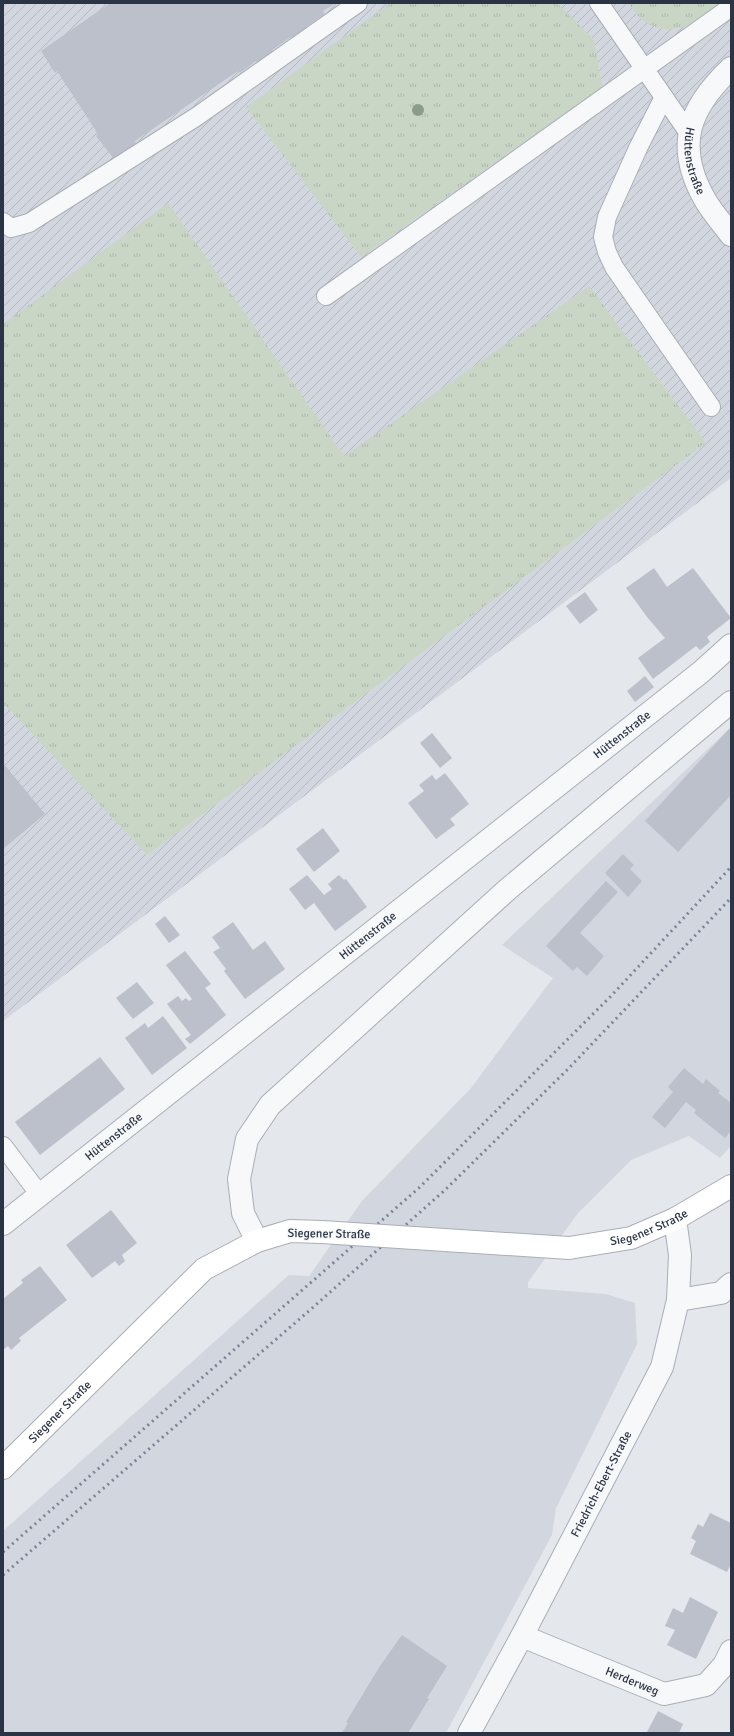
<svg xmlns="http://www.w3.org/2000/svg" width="734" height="1736" font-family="Signika,sans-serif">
  <defs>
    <pattern id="industrial-furrows" width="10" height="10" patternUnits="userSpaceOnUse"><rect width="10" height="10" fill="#d2d6de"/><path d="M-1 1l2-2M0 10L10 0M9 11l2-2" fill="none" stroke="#b4b8c0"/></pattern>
    <pattern id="grass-tufts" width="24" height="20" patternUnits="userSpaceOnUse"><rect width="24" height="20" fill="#c9d6c5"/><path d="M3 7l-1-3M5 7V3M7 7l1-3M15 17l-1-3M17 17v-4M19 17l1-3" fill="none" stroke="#adb8ab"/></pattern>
  </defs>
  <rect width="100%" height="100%" fill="#e4e7ec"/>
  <polygon fill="#d2d6de" points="731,727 731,1146 720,1158 689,1136 631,1160 578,1213 528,1282 528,1288 606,1294 635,1303 637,1344 556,1508 552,1535 446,1733 3,1733 3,1531 289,1275 309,1276 362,1201 471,1088 553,978 502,945"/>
  <polygon fill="url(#industrial-furrows)" points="3,3 731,3 731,478 3,1021"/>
  <g fill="url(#grass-tufts)">
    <polygon points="390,3 557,3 594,40 602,87 361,257 246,107"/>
    <path d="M629,3H720C710,10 700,19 689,24C665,36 641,26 629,3Z"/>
    <polygon points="168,203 344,456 589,286 706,443 147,855 3,703 3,324"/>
  </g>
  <g fill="#bbc0ca">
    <polygon points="110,3 336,3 323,11 325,14 306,27 309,31 295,42 291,37 272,50 276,57 259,65 256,61 240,73 238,71 135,141 136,144 114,159 96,136 98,134 57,71 55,73 41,51"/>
    <polygon points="654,568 667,587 693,568 731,618 707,637 710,642 700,650 696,646 653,679 638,658 665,638 647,617 626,588"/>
    <polygon points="585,592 598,610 580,624 566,606"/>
    <polygon points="645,676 654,687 635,702 627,691"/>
    <polygon points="729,729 731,730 731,795 678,852 645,821"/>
    <polygon points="432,733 452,758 440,768 420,743"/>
    <polygon points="3,763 45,814 3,849"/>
    <polygon points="445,773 469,804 450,819 455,825 436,839 408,803 424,791 419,785 432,775 436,780"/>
    <polygon points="323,828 340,851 314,872 296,849"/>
    <polygon points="623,854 634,865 630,869 642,881 628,897 605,873"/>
    <polygon points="307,875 324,895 332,889 328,884 339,875 344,880 346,879 367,907 335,931 314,903 305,910 289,889"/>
    <polygon points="606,881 618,892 580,933 604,956 587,976 577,967 573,971 546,946"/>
    <polygon points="165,916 180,935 169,943 155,924"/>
    <polygon points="233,922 253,950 265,941 285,969 245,999 224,971 226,969 213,952 220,948 212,937"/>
    <polygon points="185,951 211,984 205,988 226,1015 190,1044 185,1039 191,1035 167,1004 178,996 182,1001 186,998 189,1001 192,999 166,965"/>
    <polygon points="137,982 154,1003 133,1019 116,998"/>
    <polygon points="163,1016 187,1048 152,1075 125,1038 145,1023 148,1028"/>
    <polygon points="100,1057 125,1089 40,1155 15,1122"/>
    <polygon points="684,1068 703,1084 706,1079 720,1091 718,1093 731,1103 731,1131 725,1138 694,1113 696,1110 686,1102 665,1128 652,1117 673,1092 668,1087"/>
    <polygon points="111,1210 137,1243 122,1255 125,1261 119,1266 115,1261 92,1278 66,1245"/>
    <polygon points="40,1266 67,1300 19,1338 21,1341 11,1350 8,1346 3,1350 3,1299 23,1283 21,1280"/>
    <polygon points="710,1513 731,1523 731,1564 727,1572 690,1554 696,1541 691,1538 698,1524 703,1527"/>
    <polygon points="690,1597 718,1612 696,1659 667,1645 675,1630 665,1626 673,1608 683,1613"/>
    <polygon points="402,1635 447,1666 427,1698 429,1699 408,1733 342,1733 348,1723 346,1722 380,1666"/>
    <polygon points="658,1711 683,1724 679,1733 647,1732"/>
  </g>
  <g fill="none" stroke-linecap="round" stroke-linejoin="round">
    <defs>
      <g id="lane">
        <polyline points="599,3 688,132"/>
        <polyline points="664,97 639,146 607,217 603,237 607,252 614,267 711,407"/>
        <polyline points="3,222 11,228 29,223 196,117 358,3"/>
        <polyline points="326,296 731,7"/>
        <polyline points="3,1146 40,1195"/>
      </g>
      <g id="street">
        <path id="s1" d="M731,68C690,107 674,144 704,198C711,211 722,223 731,235"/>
        <path id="s2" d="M3,1224L701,672L731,645"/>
        <polyline points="257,1241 243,1213 239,1179 247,1139 270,1105 508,889 731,702"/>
        <polyline points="678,1300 721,1293 731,1284"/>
        <path id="s3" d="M522,1636L664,1694L706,1685L724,1665L731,1651"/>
        <path id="s4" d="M469,1733L522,1636L662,1367L678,1300L680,1255L675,1219"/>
      </g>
      <g id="secondary">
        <path id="s5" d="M569,1248L631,1238L675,1219L731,1186"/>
        <path id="s6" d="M3,1468L204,1269L257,1241L290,1231L322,1232"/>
      </g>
    </defs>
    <use href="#lane" stroke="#a9aeb7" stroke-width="20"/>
    <use href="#street" stroke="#a9aeb7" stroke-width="24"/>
    <use href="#secondary" stroke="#a9aeb7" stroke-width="24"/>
    <use href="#lane" stroke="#f7f8fa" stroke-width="18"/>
    <use href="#street" stroke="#f7f8fa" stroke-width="22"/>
    <use href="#secondary" stroke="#fff" stroke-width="22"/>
    <g stroke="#7d8696" stroke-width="3" stroke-dasharray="2 4" stroke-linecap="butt">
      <polyline points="3,1552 420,1187 612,995 731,867"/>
      <polyline points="3,1575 310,1310 445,1190 569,1068 731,898"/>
    </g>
    <defs>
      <polyline id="secondary-bridge" points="322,1232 569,1248"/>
    </defs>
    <use href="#secondary-bridge" stroke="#a9aeb7" stroke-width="24" stroke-linecap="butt"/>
    <use href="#secondary-bridge" stroke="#fff" stroke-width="22"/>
  </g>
  <circle fill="#899d89" cx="418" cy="110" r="6"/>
  <g text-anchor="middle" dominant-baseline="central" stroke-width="3" stroke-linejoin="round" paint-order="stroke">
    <g font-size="12" fill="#2b3445" stroke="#f4f6f9">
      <text stroke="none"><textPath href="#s1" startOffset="107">Hüttenstraße</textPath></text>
      <text stroke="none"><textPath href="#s2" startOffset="789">Hüttenstraße</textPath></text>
      <text stroke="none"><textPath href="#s2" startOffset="465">Hüttenstraße</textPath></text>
      <text stroke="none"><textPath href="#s2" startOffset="141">Hüttenstraße</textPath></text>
      <text stroke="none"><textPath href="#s5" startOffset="83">Siegener Straße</textPath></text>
      <text transform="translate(329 1234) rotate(1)">Siegener Straße</text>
      <text stroke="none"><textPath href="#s6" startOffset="80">Siegener Straße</textPath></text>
      <text stroke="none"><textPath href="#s4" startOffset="282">Friedrich-Ebert-Straße</textPath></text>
      <text stroke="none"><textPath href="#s3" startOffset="119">Herderweg</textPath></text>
    </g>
  </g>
  <rect width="734" height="1736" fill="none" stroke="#2b3445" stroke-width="8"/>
</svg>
